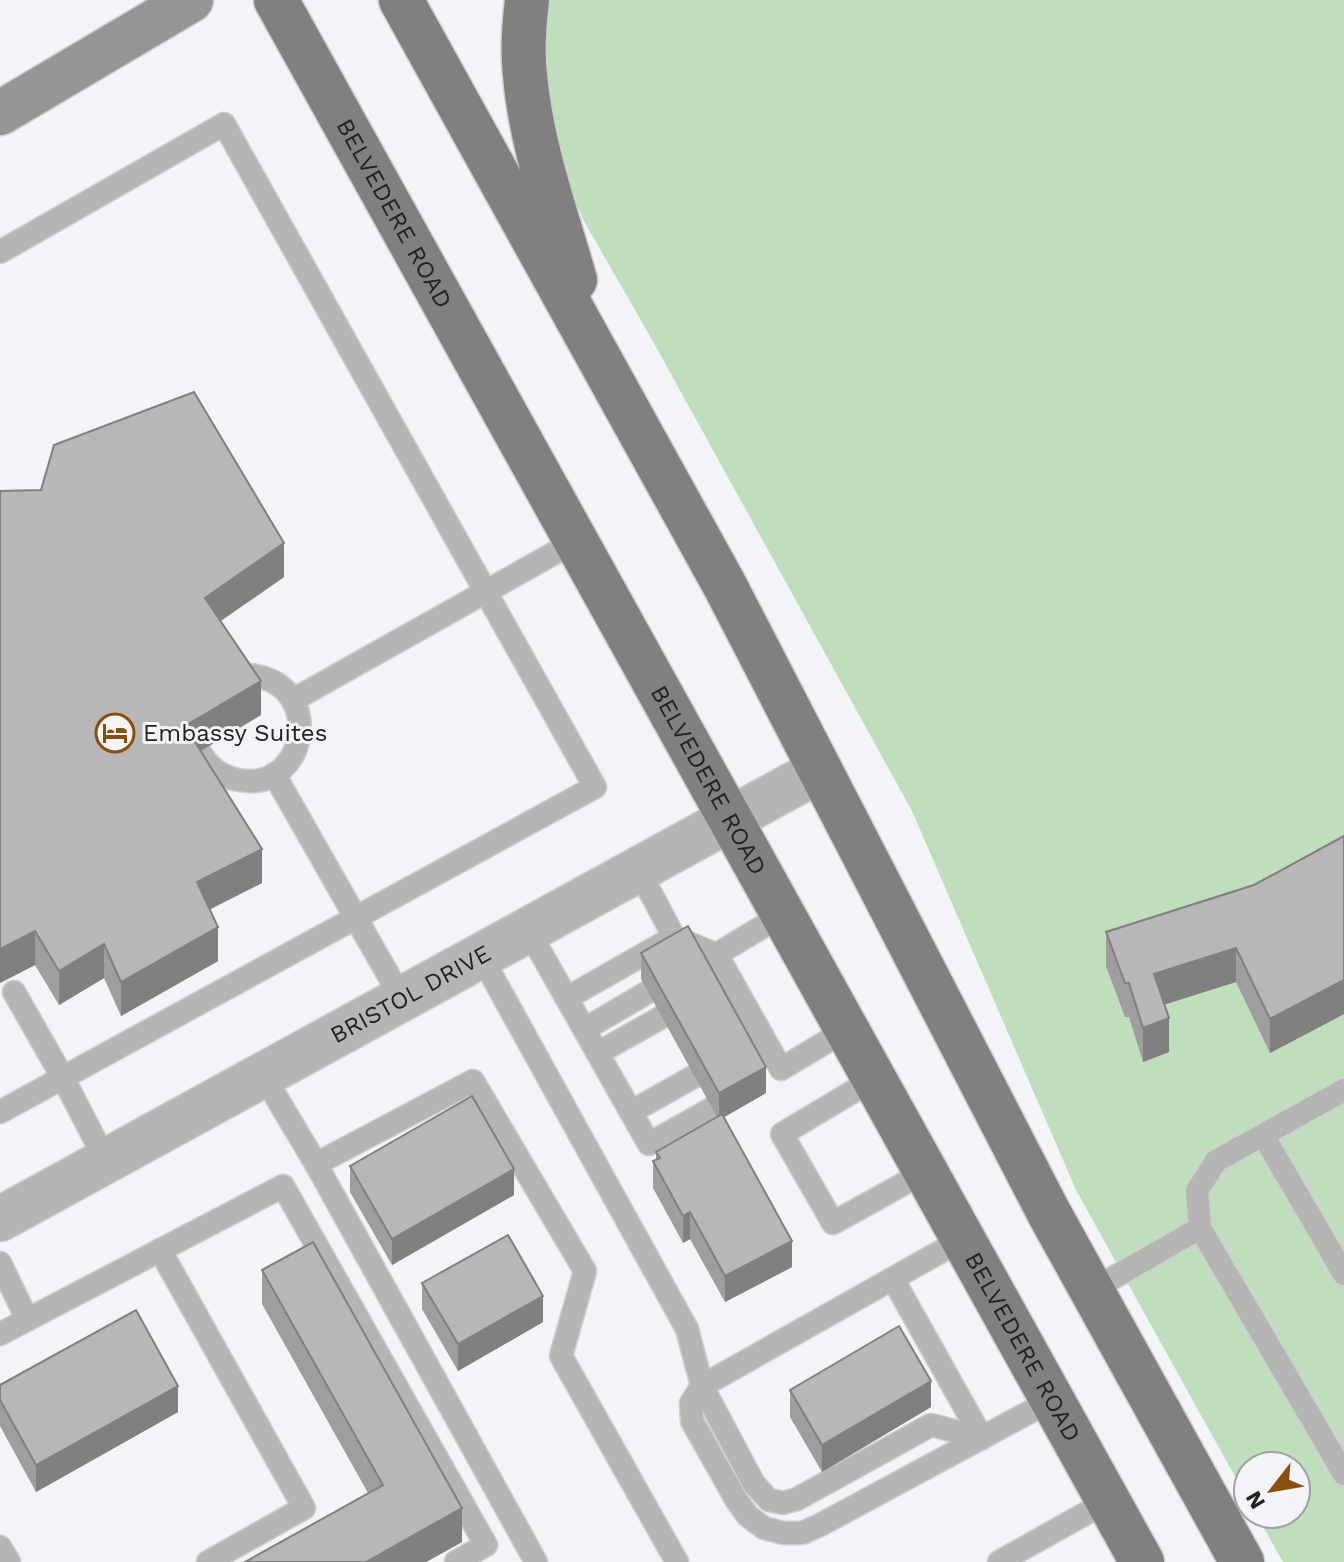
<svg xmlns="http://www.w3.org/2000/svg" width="1344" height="1562" font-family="'Work Sans',sans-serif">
  <rect width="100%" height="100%" fill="#f2f4f7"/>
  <polygon fill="#bfdfbc" points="545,0 1344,0 1344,1562 1283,1562 1256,1514 1296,1514 1296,1466 1248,1466 1248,1500 1076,1190 912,811 650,336 585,223 569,189 542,79"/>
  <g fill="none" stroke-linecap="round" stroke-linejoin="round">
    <defs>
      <g id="service">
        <polyline points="0,252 224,124 595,787 0,1112"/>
        <polyline points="293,700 576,541"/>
        <path d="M200,752C208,767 221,777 239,780C312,794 329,668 234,675"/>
        <polyline points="274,774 402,999"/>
        <polyline points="638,869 674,937"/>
        <polyline points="528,930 649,1144 713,1108"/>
        <polyline points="481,956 687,1329 702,1386 754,1484 769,1500 783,1503 797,1499 931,1425 982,1438"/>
        <polyline points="704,962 782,915"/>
        <polyline points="14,992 63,1078 106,1161"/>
        <polyline points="567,998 674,937 717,955 781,1069 846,1030"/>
        <polyline points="585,1029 648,992"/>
        <polyline points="598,1053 662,1017"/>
        <polyline points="263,1075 316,1164 473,1081 585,1271 561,1356 677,1562"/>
        <polyline points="874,1079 782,1134 833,1223 925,1172"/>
        <polyline points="1344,1090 1216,1161 1197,1191 1200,1228 1344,1474"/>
        <polyline points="631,1112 695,1076"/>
        <polyline points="1263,1135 1344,1274"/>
        <polyline points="316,1164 536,1562"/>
        <polyline points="963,1239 702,1386 691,1403 692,1421 737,1501 748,1516 764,1528 783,1533 802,1533 820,1525 1052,1400"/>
        <polyline points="160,1250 304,1508 208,1562"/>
        <polyline points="0,1263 27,1319"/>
        <polyline points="893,1279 982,1438"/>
        <polyline points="1092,1290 1200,1228"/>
        <polyline points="0,1334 283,1186 486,1545 456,1562"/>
        <polyline points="0,1547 9,1562"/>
        <polyline points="999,1562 1108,1501"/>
      </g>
      <g id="minor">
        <path id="s1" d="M0,1219L820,770"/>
      </g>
      <polyline id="secondary" points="0,113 191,0"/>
      <g id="primary">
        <path id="s2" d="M276,0L1142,1562"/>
        <polyline points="401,0 724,584 1049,1213 1242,1562"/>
        <path d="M527,0C524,25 522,50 525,75C531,145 556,213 575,280"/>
      </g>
    </defs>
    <use href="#service" stroke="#cdced1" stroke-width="25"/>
    <use href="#minor" stroke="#cdced1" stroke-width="47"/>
    <use href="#secondary" stroke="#cdced1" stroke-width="47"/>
    <use href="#primary" stroke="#cdced1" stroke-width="47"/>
    <use href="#service" stroke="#b5b5b3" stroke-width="22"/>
    <use href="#minor" stroke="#b5b5b3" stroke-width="44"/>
    <use href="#secondary" stroke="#979694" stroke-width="44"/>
    <use href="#primary" stroke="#81807e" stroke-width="44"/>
  </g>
  <g fill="#9f9d9d">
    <polygon points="0,491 284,577 220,621 261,715 201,751 262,883 209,909 218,961 121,1016 104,978 59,1005 35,965 0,983"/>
    <polygon points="1344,836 1344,1014 1270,1053 1236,982 1164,1004 1169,1052 1143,1062 1129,1017 1125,1017 1106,966 1106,932 1254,885"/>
    <polygon points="641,953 766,1093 724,1117 792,1267 725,1302 690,1239 683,1243 653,1188 653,1161 656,1160 656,1152 717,1117 641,979"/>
    <polygon points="350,1166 514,1195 392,1265 350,1192"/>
    <polygon points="262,1270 462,1542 426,1562 245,1562 368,1493 262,1304"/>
    <polygon points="422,1283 543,1322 458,1371 422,1309"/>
    <polygon points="0,1385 178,1412 36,1492 0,1426"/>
    <polygon points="790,1390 931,1407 822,1472 790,1417"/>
  </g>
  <g fill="#827f80">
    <polygon points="284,543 284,577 205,632 205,598"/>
    <polygon points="261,681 261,715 185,760 185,726"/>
    <polygon points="262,849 262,883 197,916 197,882"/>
    <polygon points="218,927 218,961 121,1016 121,982"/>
    <polygon points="35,931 35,965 0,983 0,949"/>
    <polygon points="104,944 104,978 59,1005 59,971"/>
    <polygon points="1236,948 1236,982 1154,1008 1154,974"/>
    <polygon points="1344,980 1344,1014 1270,1053 1270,1019"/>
    <polygon points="1169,1018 1169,1052 1143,1062 1143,1028"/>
    <polygon points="766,1067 766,1093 719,1120 719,1093"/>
    <polygon points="514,1169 514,1195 392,1265 392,1239"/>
    <polygon points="690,1212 690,1239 683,1243 683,1216"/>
    <polygon points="792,1241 792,1267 725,1302 725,1276"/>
    <polygon points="543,1296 543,1322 458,1371 458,1344"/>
    <polygon points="931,1381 931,1407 822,1472 822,1445"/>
    <polygon points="178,1386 178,1412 36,1492 36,1465"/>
    <polygon points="462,1508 462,1542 426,1562 366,1562"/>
  </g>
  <g fill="#b9b6b7" stroke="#827f80" stroke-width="2">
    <polygon points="194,392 284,543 205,598 261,681 185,726 262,849 197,882 218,927 121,982 104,944 59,971 35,931 0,949 0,491 41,490 54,445"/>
    <polygon points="1344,836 1344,980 1270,1019 1236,948 1154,974 1169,1018 1143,1028 1129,983 1125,983 1106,932 1254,885"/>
    <polygon points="688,926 766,1067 719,1093 641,953"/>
    <polygon points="472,1096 514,1169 392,1239 350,1166"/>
    <polygon points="722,1114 792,1241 725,1276 690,1212 683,1216 653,1161 660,1158 656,1152"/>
    <polygon points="508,1235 543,1296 458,1344 422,1283"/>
    <polygon points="313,1242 462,1508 366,1562 245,1562 383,1485 262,1270"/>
    <polygon points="136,1310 178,1386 36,1465 0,1400 0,1385"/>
    <polygon points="899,1326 931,1381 822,1445 790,1390"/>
  </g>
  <defs>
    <symbol id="hotel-ring" viewBox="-11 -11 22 22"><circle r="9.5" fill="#f2f4f7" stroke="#8a4f0b" stroke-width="1.5"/><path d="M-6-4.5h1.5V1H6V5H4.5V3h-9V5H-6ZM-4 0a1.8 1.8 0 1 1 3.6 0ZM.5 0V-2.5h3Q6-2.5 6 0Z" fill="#8a4f0b"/></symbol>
  </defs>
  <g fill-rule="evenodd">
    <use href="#hotel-ring" x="93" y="711" width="44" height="44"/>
  </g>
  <g text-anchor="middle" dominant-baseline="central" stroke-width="6" stroke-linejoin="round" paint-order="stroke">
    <g font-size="24" fill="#222223" stroke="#f2f4f7">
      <text stroke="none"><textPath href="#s2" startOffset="244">BELVEDERE ROAD</textPath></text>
      <text stroke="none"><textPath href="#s2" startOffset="892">BELVEDERE ROAD</textPath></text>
      <text stroke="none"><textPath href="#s1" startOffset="468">BRISTOL DRIVE</textPath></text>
      <text stroke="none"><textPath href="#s2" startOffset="1540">BELVEDERE ROAD</textPath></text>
    </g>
    <g font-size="24" fill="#222223" stroke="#f2f4f7" text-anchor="start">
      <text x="143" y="733">Embassy Suites</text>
    </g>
  </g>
  <g transform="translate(1272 1490) rotate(239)"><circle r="38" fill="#f2f4f7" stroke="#9fa0a2" stroke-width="2"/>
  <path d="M0-6L14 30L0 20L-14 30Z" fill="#8a4f0b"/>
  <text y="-12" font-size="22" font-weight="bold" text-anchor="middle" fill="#222223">N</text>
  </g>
</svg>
